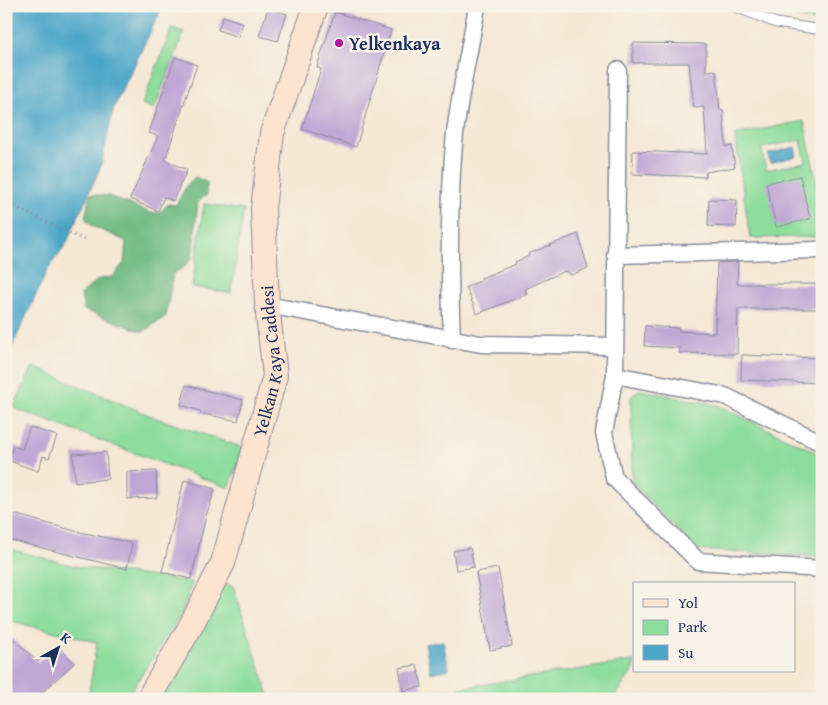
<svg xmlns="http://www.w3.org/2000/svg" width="828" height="705" font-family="'Gentium Book Plus',serif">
  <rect width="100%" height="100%" fill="#f7f3e8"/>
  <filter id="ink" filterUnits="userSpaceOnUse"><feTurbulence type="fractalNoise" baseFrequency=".02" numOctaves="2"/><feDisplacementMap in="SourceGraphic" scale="10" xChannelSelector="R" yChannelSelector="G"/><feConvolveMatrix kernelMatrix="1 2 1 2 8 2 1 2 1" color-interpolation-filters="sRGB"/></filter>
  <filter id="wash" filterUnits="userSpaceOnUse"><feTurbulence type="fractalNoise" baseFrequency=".0096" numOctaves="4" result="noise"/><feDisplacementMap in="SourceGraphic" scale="20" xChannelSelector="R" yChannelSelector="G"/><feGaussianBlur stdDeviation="1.12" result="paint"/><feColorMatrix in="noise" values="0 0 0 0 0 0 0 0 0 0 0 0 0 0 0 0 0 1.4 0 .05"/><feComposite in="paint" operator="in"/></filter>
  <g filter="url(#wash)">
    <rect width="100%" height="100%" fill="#f5e8d5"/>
    <g fill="#8ddd9c" stroke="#54867d" fill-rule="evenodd">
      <polygon points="761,6 822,6 822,22 783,14"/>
      <polygon points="172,28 184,32 154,109 142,104"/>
      <path d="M804,121L822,208V237L750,238L735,135ZM801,140L806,162L766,170L761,148Z"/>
      <polygon points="204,204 244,210 231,293 192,287"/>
      <polygon points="33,367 159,419 244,448 229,488 13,408"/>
      <polygon points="639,390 717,405 822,455 822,557 697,550 632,483 631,397"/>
      <polygon points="6,548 74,566 192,582 183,611 126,699 88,699 97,642 6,620"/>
      <polygon points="223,583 233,586 270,699 170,699 163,694"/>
      <polygon points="634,661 634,669 613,699 430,699 428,693"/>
    </g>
    <polygon fill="#72bc84" stroke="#467671" points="195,177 208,183 206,190 207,195 198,202 192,258 183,268 173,273 166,316 143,332 84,310 81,294 99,279 112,277 124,263 126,241 92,226 85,218 90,194 109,196 151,213 159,213 168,204 176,205 187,185"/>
    <g fill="#4aa5c8" stroke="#326a93">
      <polygon points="6,6 163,6 114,107 101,166 66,244 48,269 6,360"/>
      <polygon points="795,147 797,156 770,163 768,154"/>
      <polygon points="443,641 449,669 431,673 425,644"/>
    </g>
    <g id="blocks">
      <g fill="#c0a7d5">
        <polygon points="268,8 287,14 278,41 259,36"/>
        <polygon points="335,12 391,30 356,147 302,129 321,69 317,67"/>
        <polygon points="223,16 243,23 238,37 218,30"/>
        <polygon points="633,43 706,44 706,71 716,70 720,110 723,110 726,147 732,146 735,167 706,172 705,177 632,174 633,151 707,154 704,107 694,108 689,63 633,63"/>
        <polygon points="175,57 197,65 165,160 187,170 173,201 164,197 158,211 130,199 158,136 149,133"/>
        <polygon points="800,176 810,219 776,227 766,183"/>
        <polygon points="709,199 737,200 736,227 708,226"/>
        <polygon points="578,234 588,268 571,275 565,271 525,289 527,294 477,314 466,287 482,280 481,278 516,264 515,262 529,256 528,254"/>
        <polygon points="738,262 737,284 822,284 822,309 738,309 737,354 679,353 680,348 644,346 645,326 679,328 679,331 715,333 717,263"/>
        <polygon points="742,355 822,358 822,383 741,380"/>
        <polygon points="186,385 243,400 238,421 200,413 200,411 181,405"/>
        <polygon points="30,427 57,436 49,458 43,456 38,471 9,461 13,446 22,449"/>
        <polygon points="106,452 108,479 75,482 73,454"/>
        <polygon points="156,471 157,498 127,499 127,472"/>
        <polygon points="184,480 215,489 206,516 191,579 162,572"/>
        <polygon points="6,512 75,531 132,543 127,569 6,539"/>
        <polygon points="470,548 474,567 456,570 453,551"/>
        <polygon points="498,568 512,646 490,650 476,572"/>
        <polygon points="6,632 38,662 57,645 74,663 35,699 6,699"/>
        <polygon points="417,665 422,687 403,691 399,668"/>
      </g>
    </g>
  </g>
  <g filter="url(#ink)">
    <use href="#blocks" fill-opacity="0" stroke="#888c9a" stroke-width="1"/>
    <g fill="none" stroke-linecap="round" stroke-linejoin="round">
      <defs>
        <polyline id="lane" points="733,6 776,23 822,30"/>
        <g id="street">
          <polyline points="618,70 615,375 604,433 614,478 698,561 822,569"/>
          <polyline points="615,255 819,250"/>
          <polyline points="267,305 481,344 614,346"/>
          <path d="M452,340C449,271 448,203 455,134C460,91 470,49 477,6"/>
          <polyline points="615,375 725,396 822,443"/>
        </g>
        <g id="secondary">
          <path id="s1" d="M148,699L188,631L223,563L275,376L267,305L263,209L272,133L316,6"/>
        </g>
      </defs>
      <use href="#lane" stroke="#888c9a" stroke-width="11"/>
      <use href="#street" stroke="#888c9a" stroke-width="19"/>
      <use href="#secondary" stroke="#888c9a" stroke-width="26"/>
      <polyline stroke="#888c9a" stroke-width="3" stroke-dasharray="1 4" stroke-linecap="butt" points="6,203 87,241"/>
      <use href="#lane" stroke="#fff" stroke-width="9"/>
      <use href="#street" stroke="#fff" stroke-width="16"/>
      <use href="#secondary" stroke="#fde4d0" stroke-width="24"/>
    </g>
  </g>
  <circle fill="#b5179e" stroke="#f7f3e8" stroke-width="2" cx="339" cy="43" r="5"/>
  <g text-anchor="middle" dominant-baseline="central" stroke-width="5" stroke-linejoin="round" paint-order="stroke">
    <g font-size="18" font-weight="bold" fill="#1b2f5e" stroke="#f7f3e8" text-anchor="start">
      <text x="349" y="43">Yelkenkaya</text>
    </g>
    <g font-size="18" fill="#1b2f5e" stroke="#f7f3e8">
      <text stroke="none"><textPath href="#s1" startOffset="364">Yelkan Kaya Caddesi</textPath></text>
    </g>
  </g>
  <rect width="828" height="705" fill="none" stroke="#f7f3e8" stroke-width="25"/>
  <rect x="633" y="582" width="162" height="90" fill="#f7f3e8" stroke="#9fa5b1"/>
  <rect x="643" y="599" width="25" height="8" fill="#fde4d0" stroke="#9fa5b1"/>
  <text x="678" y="608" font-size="15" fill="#1b2f5e">Yol</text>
  <rect x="643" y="620" width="25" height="15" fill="#8ddd9c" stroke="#9fa5b1"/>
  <text x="678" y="632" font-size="15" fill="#1b2f5e">Park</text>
  <rect x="643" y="645" width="25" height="15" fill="#4aa5c8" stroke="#9fa5b1"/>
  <text x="678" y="658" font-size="15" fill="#1b2f5e">Su</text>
  <g transform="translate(58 648) rotate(39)" stroke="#f7f3e8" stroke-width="4" paint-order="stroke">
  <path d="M0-4L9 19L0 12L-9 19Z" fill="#1b2f5e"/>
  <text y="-8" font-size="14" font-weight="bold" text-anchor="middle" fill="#1b2f5e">K</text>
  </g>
</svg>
